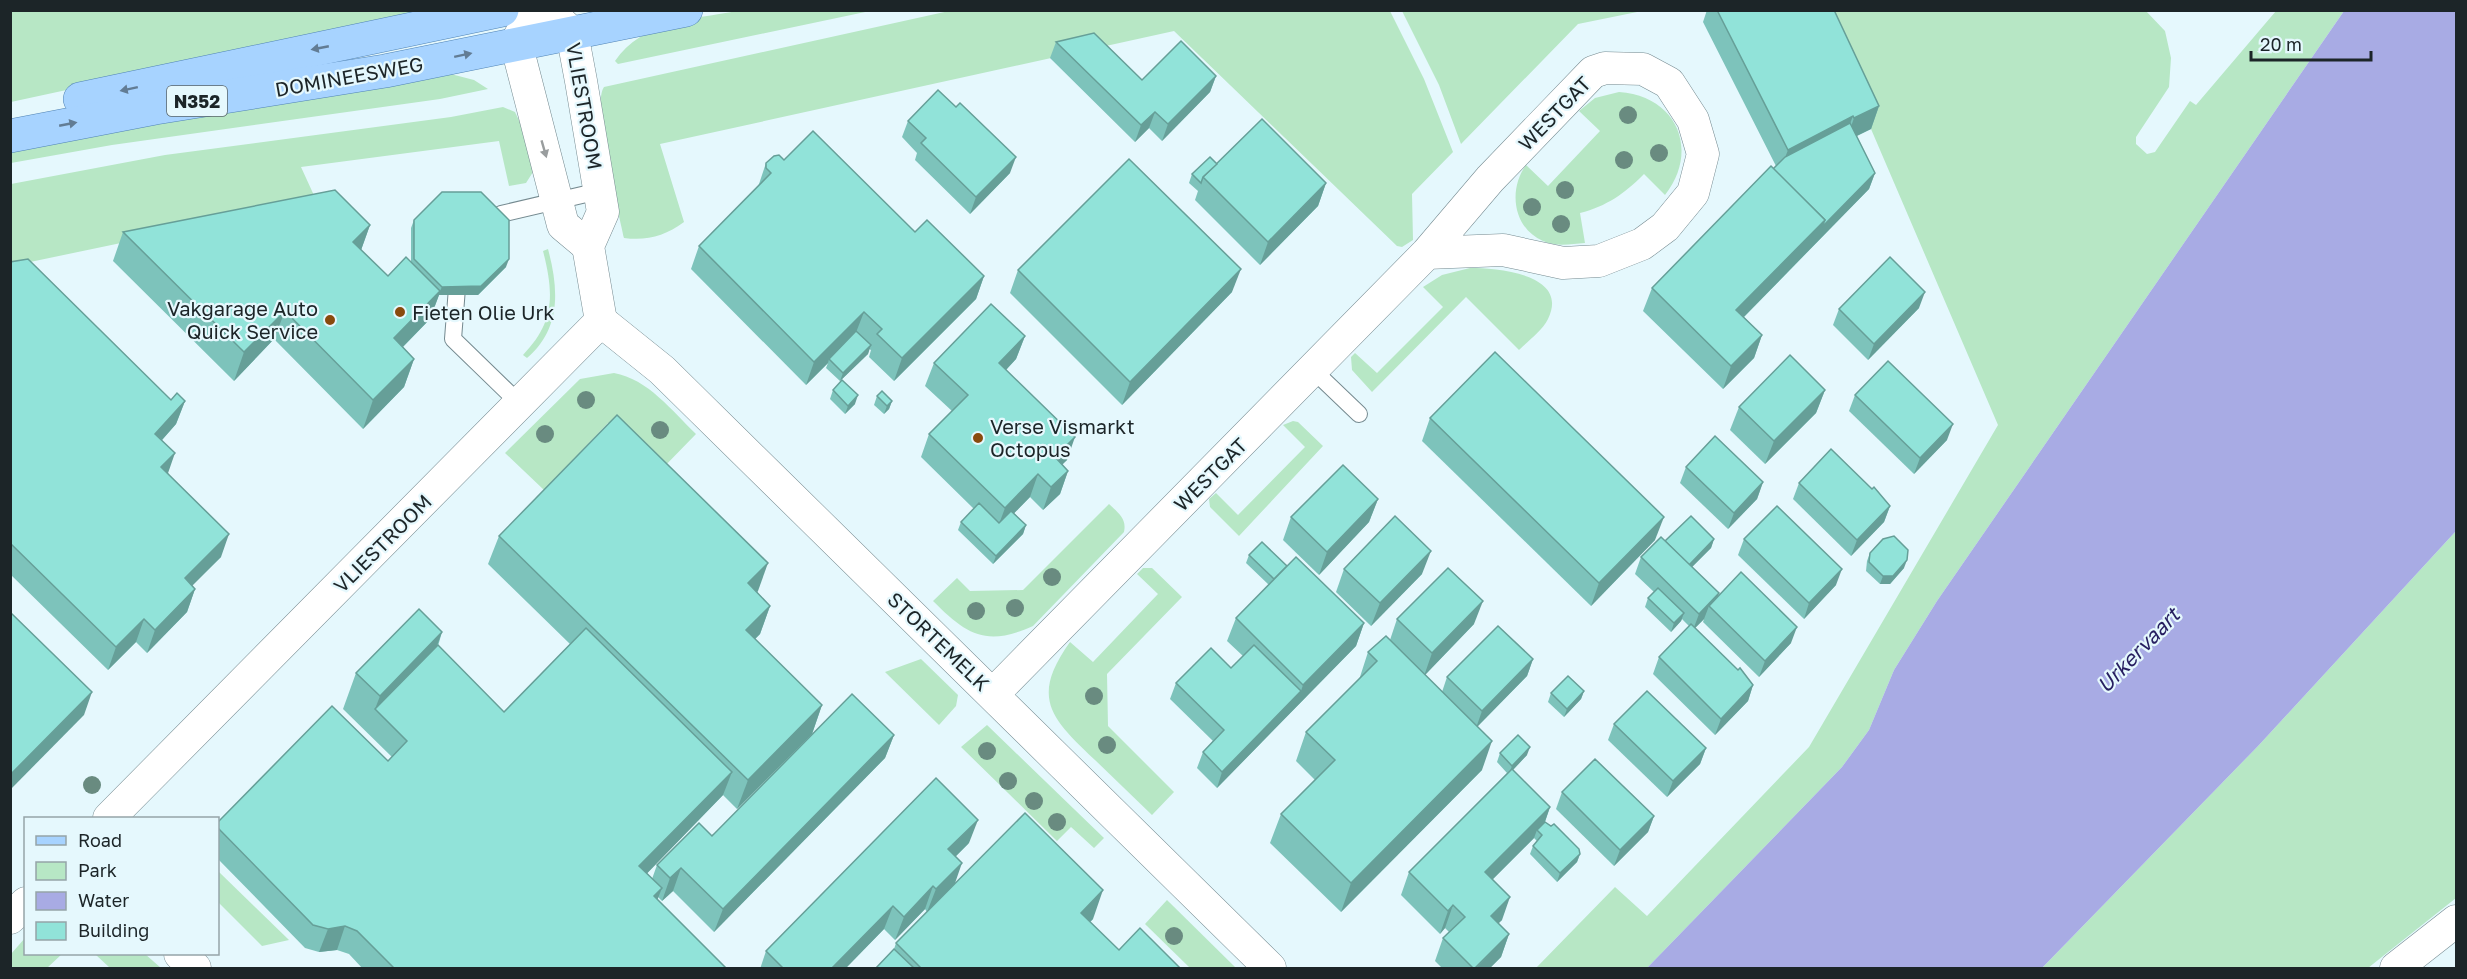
<svg xmlns="http://www.w3.org/2000/svg" width="2467" height="979" font-family="'Golos Text',sans-serif">
  <rect width="100%" height="100%" fill="#e5f8fd"/>
  <g fill="#b7e7c5">
    <polygon points="11,10 432,11 11,102"/>
    <path d="M737,11H870L618,64L615,61C642,21 694,19 737,11Z"/>
    <path d="M949,11H1390L1424,79L1453,152L1412,194L1413,240L1402,247L1397,246L1174,31L660,144L684,222C665,236 647,241 624,238C619,212 591,105 604,87Z"/>
    <polygon points="1402,11 1642,11 1578,24 1461,144 1439,85"/>
    <polygon points="1816,11 2146,11 2165,31 2171,58 2169,87 2136,137 2136,144 2147,154 2155,152 2190,101 2196,105 2276,11 2344,11 1937,601 1894,670 1869,730 1842,767 1647,968 1536,968 1615,887 1647,916 1809,747 1998,425 1871,129"/>
    <polygon points="443,72 474,80 488,89 440,99 112,145 11,163 11,148"/>
    <path d="M1619,92C1677,96 1700,150 1665,195L1644,174C1624,194 1607,206 1580,213L1585,243C1571,244 1556,247 1543,241C1513,228 1508,190 1526,165L1548,186L1600,131L1579,111L1595,98Z"/>
    <polygon points="503,107 515,112 524,131 533,172 526,183 509,186 499,141 301,167 317,202 11,266 11,184 165,155 451,117"/>
    <path d="M548,249C559,290 561,329 527,358L523,355C555,322 554,294 543,251Z"/>
    <path d="M1470,268C1497,268 1570,274 1548,319C1542,331 1529,340 1519,350L1466,297L1372,392L1352,370L1351,357L1355,353L1377,373L1443,307L1423,287L1442,275Z"/>
    <path d="M614,373C648,379 672,411 696,434L659,472L608,423L544,490L505,453L580,379Z"/>
    <polygon points="1293,421 1298,422 1323,446 1239,536 1210,507 1209,499 1216,493 1238,515 1305,447 1283,425"/>
    <path d="M1109,504C1118,513 1127,518 1124,532L1033,626C986,647 967,635 933,601L957,578L970,591L1023,590Z"/>
    <polygon points="2456,531 2456,898 2368,968 2042,968 2259,745"/>
    <path d="M1143,568H1152L1182,597L1107,674L1108,726L1174,792L1152,815C1133,797 1114,778 1095,760C1051,718 1030,698 1070,642L1093,662L1158,594L1137,574Z"/>
    <polygon points="921,659 958,695 956,706 939,725 885,672"/>
    <polygon points="987,725 1104,838 1094,848 1071,827 1057,841 961,747"/>
    <polygon points="218,871 289,940 262,946 218,902"/>
    <polygon points="1167,900 1236,968 1190,968 1145,924"/>
    <polygon points="25,938 26,954 62,954 47,968 11,968 11,954"/>
    <polygon points="95,954 145,954 161,968 110,968"/>
  </g>
  <polygon fill="#a8abe4" points="2344,11 2456,11 2456,531 2259,745 2042,968 1647,968 1842,767 1869,730 1894,670 1937,601"/>
  <g fill="none" stroke-linecap="round" stroke-linejoin="round">
    <defs>
      <g id="service">
        <polyline points="487,228 501,214 599,191"/>
        <polyline points="458,275 453,339 520,404"/>
        <polyline points="1313,370 1359,414"/>
      </g>
      <g id="minor">
        <polyline points="534,10 516,43 563,225 588,246"/>
        <polyline points="601,321 662,370 1270,968"/>
        <polyline points="993,694 1427,253 1490,179 1593,72 1605,68 1643,69 1669,83 1693,120 1703,154 1693,193 1665,227 1642,244 1599,261 1563,263 1503,250 1427,253"/>
        <polyline points="109,818 601,321 588,246 603,212 581,81 572,33 547,10"/>
        <polyline points="10,918 26,903"/>
        <polyline points="180,954 195,968"/>
        <polyline points="2396,968 2456,921"/>
      </g>
      <g id="primary">
        <polyline points="80,99 502,10"/>
        <polyline points="10,136 155,108 385,71 686,10"/>
      </g>
    </defs>
    <use href="#service" stroke="#758a90" stroke-width="18"/>
    <use href="#minor" stroke="#758a90" stroke-width="33"/>
    <use href="#primary" stroke="#5083b4" stroke-width="34"/>
    <use href="#service" stroke="#fff" stroke-width="16"/>
    <use href="#minor" stroke="#fff" stroke-width="32"/>
    <use href="#primary" stroke="#a7d3ff" stroke-width="33"/>
  </g>
  <g fill="#698b80">
    <circle cx="1628" cy="115" r="9"/>
    <circle cx="1659" cy="153" r="9"/>
    <circle cx="1624" cy="160" r="9"/>
    <circle cx="1565" cy="190" r="9"/>
    <circle cx="1532" cy="207" r="9"/>
    <circle cx="1561" cy="224" r="9"/>
    <circle cx="586" cy="400" r="9"/>
    <circle cx="660" cy="430" r="9"/>
    <circle cx="545" cy="434" r="9"/>
    <circle cx="1052" cy="577" r="9"/>
    <circle cx="1015" cy="608" r="9"/>
    <circle cx="976" cy="611" r="9"/>
    <circle cx="1094" cy="696" r="9"/>
    <circle cx="1107" cy="745" r="9"/>
    <circle cx="987" cy="751" r="9"/>
    <circle cx="1008" cy="781" r="9"/>
    <circle cx="92" cy="785" r="9"/>
    <circle cx="1034" cy="801" r="9"/>
    <circle cx="1057" cy="822" r="9"/>
    <circle cx="1174" cy="936" r="9"/>
  </g>
  <g fill="#7dc3bb">
    <polygon points="1707,10 1834,10 1879,106 1871,129 1857,136 1875,173 1869,189 1744,317 1762,335 1754,358 1723,389 1643,311 1652,288 1776,166 1703,22"/>
    <polygon points="1056,42 1142,80 1216,76 1210,92 1162,141 1149,128 1135,142 1050,58"/>
    <polygon points="908,121 1010,173 970,214 915,160 917,153 902,137"/>
    <polygon points="784,160 915,232 984,276 976,299 894,381 869,357 871,350 869,349 868,354 840,381 826,368 828,363 806,385 691,269 699,246 758,187 766,163"/>
    <polygon points="1217,164 1326,183 1318,206 1260,265 1195,200 1198,191 1189,183 1192,174"/>
    <polygon points="414,220 506,267 478,295 439,295 430,319 403,347 414,359 404,387 363,429 274,339 234,381 113,261 123,232 370,225 361,250 388,276 411,262 411,228"/>
    <polygon points="10,262 171,400 185,401 176,424 162,440 168,473 221,557 192,585 195,589 187,612 147,653 136,642 108,670 10,574"/>
    <polygon points="1018,270 1232,292 1122,405 1010,293"/>
    <polygon points="1919,308 1868,360 1833,325 1839,309"/>
    <polygon points="1025,336 1016,359 1006,370 1067,460 1062,464 1068,471 1060,494 1043,510 1030,497 1014,513 1026,525 1023,534 993,564 958,530 961,522 974,509 921,457 929,434 952,411 925,386 934,363"/>
    <polygon points="833,390 855,404 845,414 830,399"/>
    <polygon points="1825,390 1816,413 1765,464 1730,430 1739,407"/>
    <polygon points="1855,395 1947,440 1914,474 1849,411"/>
    <polygon points="877,396 892,401 889,409 884,414 874,405"/>
    <polygon points="1430,418 1655,540 1591,606 1422,441"/>
    <polygon points="1686,467 1763,482 1757,499 1728,529 1680,483"/>
    <polygon points="1799,483 1890,506 1884,522 1851,556 1793,499"/>
    <polygon points="1378,499 1369,522 1319,575 1283,540 1291,517"/>
    <polygon points="499,536 758,591 757,592 770,606 760,634 755,639 822,705 812,734 737,809 723,795 647,873 652,879 657,865 894,735 885,758 714,932 673,891 662,901 658,897 657,900 727,969 363,969 349,954 337,950 319,952 305,948 218,859 218,822 388,761 392,757 343,709 356,673 442,632 438,646 504,712 570,644 488,564"/>
    <polygon points="1714,539 1711,548 1692,567 1718,596 1791,643 1759,677 1703,622 1704,619 1695,628 1753,685 1748,701 1715,735 1653,674 1659,657 1689,626 1682,619 1681,621 1671,632 1645,607 1648,598 1654,592 1635,574 1641,557 1665,541"/>
    <polygon points="1744,539 1836,585 1804,619 1738,555"/>
    <polygon points="1870,553 1904,568 1890,584 1880,584 1866,571 1867,561"/>
    <polygon points="1249,555 1287,566 1364,623 1356,646 1217,788 1197,768 1203,752 1213,741 1170,699 1176,683 1231,668 1243,656 1227,641 1236,618 1269,585 1246,563"/>
    <polygon points="1344,569 1422,574 1371,626 1336,592"/>
    <polygon points="1397,619 1474,624 1425,675 1442,692 1447,677 1533,659 1527,676 1477,727 1482,770 1341,912 1270,843 1281,814 1315,780 1296,761 1306,732 1359,680 1368,652 1390,640"/>
    <polygon points="1584,691 1581,699 1564,717 1548,702 1551,693"/>
    <polygon points="1614,724 1706,748 1700,764 1667,797 1608,740"/>
    <polygon points="1500,753 1527,755 1513,770 1550,807 1545,822 1580,854 1577,862 1557,882 1530,854 1533,846 1537,841 1534,838 1493,879 1502,920 1498,923 1509,934 1501,957 1489,969 1443,969 1435,961 1443,938 1449,932 1445,928 1440,934 1401,895 1409,872 1507,773 1497,762"/>
    <polygon points="1562,792 1654,816 1648,832 1614,866 1556,809"/>
    <polygon points="969,843 956,856 955,884 1093,919 1090,922 1119,950 1181,969 875,969 894,949 896,943 927,912 925,909 895,940 884,929 845,969 760,969 766,951"/>
  </g>
  <g fill="#669f98">
    <polygon points="1216,76 1210,92 1162,141 1168,124"/>
    <polygon points="1879,106 1871,129 1846,141 1854,118"/>
    <polygon points="1155,112 1149,128 1135,142 1141,125"/>
    <polygon points="1853,116 1844,139 1779,173 1788,150"/>
    <polygon points="1016,157 1010,173 970,214 976,197"/>
    <polygon points="1875,173 1869,189 1728,333 1736,310 1825,220"/>
    <polygon points="1326,183 1318,206 1260,265 1268,242"/>
    <polygon points="370,225 360,253 353,242"/>
    <polygon points="509,259 506,267 478,295 439,295 430,319 383,367 394,338 440,291 442,287"/>
    <polygon points="1241,269 1232,292 1122,405 1130,382"/>
    <polygon points="984,276 976,299 894,381 902,358"/>
    <polygon points="1925,292 1919,308 1868,360 1874,344"/>
    <polygon points="285,311 274,339 234,381 244,352"/>
    <polygon points="864,312 855,335 829,359 828,363 806,385 814,362"/>
    <polygon points="1762,335 1754,358 1723,389 1731,366"/>
    <polygon points="1025,336 1016,359 991,386 999,363"/>
    <polygon points="871,345 868,354 840,381 843,373"/>
    <polygon points="414,359 404,387 363,429 373,400"/>
    <polygon points="1825,390 1816,413 1765,464 1774,441"/>
    <polygon points="858,395 855,404 845,414 848,406"/>
    <polygon points="185,401 176,424 147,457 155,434"/>
    <polygon points="892,401 889,409 884,414 887,406"/>
    <polygon points="1953,424 1947,440 1914,474 1920,458"/>
    <polygon points="1075,437 1067,460 1047,480 1055,457"/>
    <polygon points="175,453 167,476 161,467"/>
    <polygon points="1068,471 1060,494 1043,510 1051,487"/>
    <polygon points="1038,474 1030,497 996,532 1005,508"/>
    <polygon points="1763,482 1757,499 1728,529 1734,513"/>
    <polygon points="1378,499 1369,522 1319,575 1327,552"/>
    <polygon points="1890,506 1884,522 1851,556 1857,540"/>
    <polygon points="1664,517 1655,540 1591,606 1599,583"/>
    <polygon points="1026,525 1023,534 993,564 996,556"/>
    <polygon points="229,534 221,557 177,601 185,578"/>
    <polygon points="1714,539 1711,548 1681,578 1684,570"/>
    <polygon points="1431,551 1422,574 1371,626 1380,603"/>
    <polygon points="1907,560 1904,568 1890,584 1880,584 1883,576"/>
    <polygon points="768,563 758,591 738,612 748,583"/>
    <polygon points="1842,569 1836,585 1804,619 1809,603"/>
    <polygon points="195,589 187,612 147,653 155,630"/>
    <polygon points="1719,593 1713,610 1709,606 1704,619 1693,630 1699,614"/>
    <polygon points="1483,601 1474,624 1424,676 1432,653"/>
    <polygon points="770,606 760,634 736,658 746,630"/>
    <polygon points="1684,613 1681,621 1671,632 1674,623"/>
    <polygon points="144,619 136,642 108,670 116,647"/>
    <polygon points="1364,623 1356,646 1217,788 1222,772 1301,691 1303,685"/>
    <polygon points="1797,627 1791,643 1759,677 1765,661"/>
    <polygon points="442,632 429,668 375,709 380,696"/>
    <polygon points="1533,659 1527,676 1476,728 1482,711"/>
    <polygon points="1753,685 1748,701 1715,735 1721,719"/>
    <polygon points="1584,691 1581,699 1564,717 1567,709"/>
    <polygon points="92,692 84,715 10,790 10,775"/>
    <polygon points="822,705 812,734 737,809 748,780"/>
    <polygon points="894,735 885,758 714,932 723,909"/>
    <polygon points="1492,741 1482,770 1341,912 1351,883"/>
    <polygon points="1530,747 1527,755 1509,774 1512,766"/>
    <polygon points="1706,748 1700,764 1667,797 1673,781"/>
    <polygon points="732,772 723,795 631,890 639,866"/>
    <polygon points="1550,807 1542,830 1537,830 1534,838 1477,895 1485,872"/>
    <polygon points="1654,816 1648,832 1614,866 1620,850"/>
    <polygon points="978,820 969,843 940,872 948,849"/>
    <polygon points="1580,854 1577,862 1557,882 1560,873"/>
    <polygon points="962,863 954,886 927,912 936,889"/>
    <polygon points="681,868 673,891 662,901 670,878"/>
    <polygon points="933,886 925,909 895,940 904,917"/>
    <polygon points="662,888 653,911 654,896"/>
    <polygon points="1103,890 1093,919 1071,941 1081,913"/>
    <polygon points="1510,897 1502,920 1483,939 1491,916"/>
    <polygon points="1453,905 1445,928 1440,934 1448,911"/>
    <polygon points="893,906 884,929 845,969 831,969"/>
    <polygon points="345,926 337,950 319,952 328,929"/>
    <polygon points="1509,934 1501,957 1489,969 1475,969"/>
  </g>
  <g fill="#91e3d9" stroke="#669f98" stroke-width="1.5">
    <polygon points="1717,10 1834,10 1879,106 1854,118 1853,116 1788,150"/>
    <polygon points="1094,33 1142,80 1181,41 1216,76 1168,124 1155,112 1141,125 1056,42"/>
    <polygon points="938,90 956,107 960,103 1016,157 976,197 921,143 926,138 908,121"/>
    <polygon points="1262,119 1326,183 1268,242 1203,177"/>
    <polygon points="1850,123 1875,173 1822,227 1825,220 1773,169 1785,157"/>
    <polygon points="813,131 915,232 927,220 984,276 902,358 877,334 882,329 864,312 814,362 699,246 771,173 766,168 766,163 774,156 779,155 784,160"/>
    <polygon points="1210,157 1217,164 1203,177 1201,183 1192,174"/>
    <polygon points="1129,159 1241,269 1130,382 1018,270"/>
    <polygon points="1771,166 1825,220 1736,310 1762,335 1731,366 1652,288"/>
    <polygon points="335,190 370,225 353,242 388,276 406,257 440,291 394,338 414,359 373,400 285,311 244,352 123,232"/>
    <polygon points="442,192 481,192 509,220 509,259 481,286 442,287 414,259 414,220"/>
    <polygon points="1890,257 1925,292 1874,344 1839,309"/>
    <polygon points="28,259 171,400 177,393 185,401 155,434 175,453 161,467 229,534 185,578 195,589 155,630 144,619 116,647 10,543 10,262"/>
    <polygon points="991,304 1025,336 999,363 1075,437 1055,457 1068,471 1051,487 1038,474 1005,508 929,434 968,395 934,363"/>
    <polygon points="856,331 871,345 843,373 829,359"/>
    <polygon points="1495,352 1664,517 1599,583 1430,418"/>
    <polygon points="1790,355 1825,390 1774,441 1739,407"/>
    <polygon points="1888,361 1953,424 1920,458 1855,395"/>
    <polygon points="842,380 858,395 848,406 833,390"/>
    <polygon points="882,391 892,401 887,406 877,396"/>
    <polygon points="617,415 768,563 748,583 770,606 746,630 822,705 748,780 499,536"/>
    <polygon points="1715,436 1763,482 1734,513 1686,467"/>
    <polygon points="1831,449 1872,489 1874,487 1890,506 1857,540 1799,483"/>
    <polygon points="1343,465 1378,499 1327,552 1291,517"/>
    <polygon points="979,503 999,523 1011,511 1026,525 996,556 961,522"/>
    <polygon points="1777,506 1842,569 1809,603 1744,539"/>
    <polygon points="1395,516 1431,551 1380,603 1344,569"/>
    <polygon points="1691,516 1714,539 1689,565 1665,541"/>
    <polygon points="1894,536 1908,550 1907,560 1893,576 1883,576 1869,562 1870,553 1883,539"/>
    <polygon points="1661,537 1719,593 1699,614 1641,557"/>
    <polygon points="1262,542 1287,566 1274,579 1249,555"/>
    <polygon points="1296,557 1364,623 1303,685 1236,618"/>
    <polygon points="1448,568 1483,601 1432,653 1397,619"/>
    <polygon points="1741,572 1797,627 1765,661 1709,606"/>
    <polygon points="1658,588 1684,613 1674,623 1648,598"/>
    <polygon points="419,609 442,632 380,696 356,673"/>
    <polygon points="10,612 92,692 10,775"/>
    <polygon points="1691,624 1738,670 1740,668 1753,685 1721,719 1659,657"/>
    <polygon points="1498,626 1533,659 1482,711 1447,677"/>
    <polygon points="586,628 732,772 639,866 662,888 654,896 727,969 395,969 357,931 345,926 328,929 313,925 218,828 218,822 332,706 388,761 407,741 375,709 438,645 504,712"/>
    <polygon points="1386,636 1492,741 1351,883 1281,814 1335,760 1306,732 1377,661 1368,652"/>
    <polygon points="1254,645 1301,691 1222,772 1203,752 1224,730 1176,683 1211,648 1231,668"/>
    <polygon points="1568,676 1584,691 1567,709 1551,693"/>
    <polygon points="1647,691 1706,748 1673,781 1614,724"/>
    <polygon points="852,694 894,735 723,909 681,868 670,878 657,865 699,823 712,836"/>
    <polygon points="1518,735 1530,747 1512,766 1500,753"/>
    <polygon points="1595,759 1654,816 1620,850 1562,792"/>
    <polygon points="1512,769 1550,807 1485,872 1510,897 1491,916 1509,934 1474,969 1443,938 1465,917 1453,905 1448,911 1409,872"/>
    <polygon points="936,778 978,820 948,849 962,863 936,889 933,886 904,917 893,906 831,969 784,969 766,951"/>
    <polygon points="1025,813 1103,890 1081,913 1119,950 1140,928 1181,969 922,969 896,943"/>
    <polygon points="1545,822 1551,826 1554,824 1579,849 1580,854 1560,873 1533,846 1542,835 1537,830"/>
    <polygon points="894,949 915,969 875,969"/>
  </g>
  <defs><path id="oneway-solid" d="M-6-.8H1V-3.2L6.5 0L1 3.2V.8H-6Z" transform="scale(1.5)"/></defs>
  <g fill="#627c94">
    <use href="#oneway-solid" transform="translate(320 48) rotate(169)"/>
    <use href="#oneway-solid" transform="translate(463 55) rotate(-12)"/>
    <use href="#oneway-solid" transform="translate(129 89) rotate(168)"/>
    <use href="#oneway-solid" transform="translate(68 124) rotate(-11)"/>
  </g>
  <use fill="#999d9e" href="#oneway-solid" transform="translate(544 149) rotate(74)"/>
  <g fill="#894b0e" stroke="#e5f8fd" stroke-width="2">
    <circle cx="400" cy="312" r="6"/>
    <circle cx="330" cy="320" r="6"/>
    <circle cx="978" cy="438" r="6"/>
  </g>
  <g text-anchor="middle" dominant-baseline="central" stroke-width="4.5" stroke-linejoin="round" paint-order="stroke">
    <rect fill="#e5f8fd" stroke="#586468" stroke-width="1.5" x="167" y="86" width="60" height="30" rx="4.5"/>
    <g font-size="18" font-weight="bold" fill="#1c2528">
      <text x="197" y="101">N352</text>
    </g>
    <g font-size="20" fill="#1c2528" stroke="#e5f8fd">
      <text transform="translate(349 76) rotate(-10)">DOMINEESWEG</text>
      <text transform="translate(585 106) rotate(80)">VLIESTROOM</text>
      <text transform="translate(1554 113) rotate(-46)">WESTGAT</text>
      <text transform="translate(1210 474) rotate(-45)">WESTGAT</text>
      <text transform="translate(382 543) rotate(-45)">VLIESTROOM</text>
      <text transform="translate(939 641) rotate(44)">STORTEMELK</text>
    </g>
    <g font-size="20" fill="#1c2528" stroke="#e5f8fd" text-anchor="start">
      <text x="318" y="308" text-anchor="end">Vakgarage Auto<tspan x="318" dy="23">Quick Service</tspan></text>
      <text x="412" y="312">Fieten Olie Urk</text>
      <text x="990" y="426">Verse Vismarkt<tspan x="990" dy="23">Octopus</tspan></text>
    </g>
    <g font-size="21" font-style="italic" fill="#261e60" stroke="#e5f8fd">
      <text transform="translate(2138 650) rotate(-46)">Urkervaart</text>
    </g>
  </g>
  <rect width="2467" height="979" fill="none" stroke="#1c2528" stroke-width="24"/>
  <rect x="24" y="817" width="195" height="138" fill="#e5f8fd" stroke="#95a4a8" stroke-width="1.5"/>
  <rect x="36" y="836" width="30" height="9" fill="#a7d3ff" stroke="#95a4a8" stroke-width="1.5"/>
  <text x="78" y="847" font-size="18" fill="#1c2528">Road</text>
  <rect x="36" y="862" width="30" height="18" fill="#b7e7c5" stroke="#95a4a8" stroke-width="1.5"/>
  <text x="78" y="877" font-size="18" fill="#1c2528">Park</text>
  <rect x="36" y="892" width="30" height="18" fill="#a8abe4" stroke="#95a4a8" stroke-width="1.5"/>
  <text x="78" y="907" font-size="18" fill="#1c2528">Water</text>
  <rect x="36" y="922" width="30" height="18" fill="#91e3d9" stroke="#95a4a8" stroke-width="1.5"/>
  <text x="78" y="937" font-size="18" fill="#1c2528">Building</text>
  <path d="M2251 51v9h120v-9" fill="none" stroke="#1c2528" stroke-width="3"/>
  <text x="2260" y="51" font-size="18" fill="#1c2528" stroke="#e5f8fd" stroke-width="4.5" paint-order="stroke">20 m</text>
</svg>
